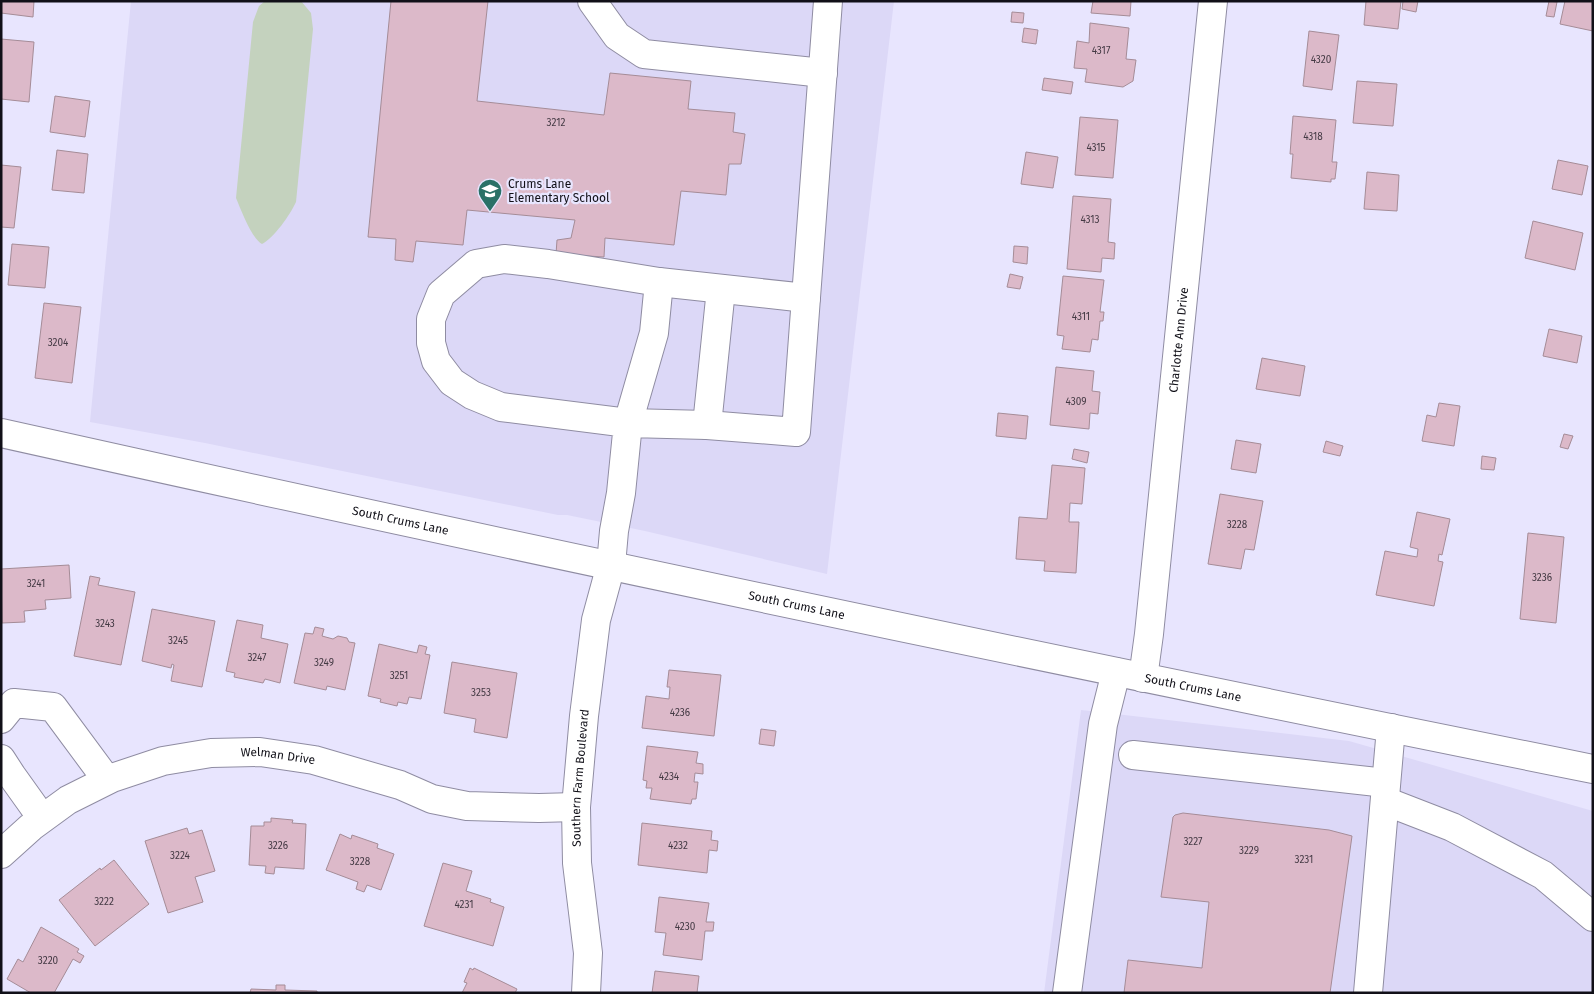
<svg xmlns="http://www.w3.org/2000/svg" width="1594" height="994" font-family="'Fira Sans',sans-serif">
  <rect width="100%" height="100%" fill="#e8e5fe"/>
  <g fill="#dcd8f7">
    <polygon points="131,1 894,1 827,574 645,531 567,515 558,515 205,443 90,422"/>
    <polygon points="1081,710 1349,741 1593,811 1593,993 1044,993"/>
  </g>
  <path fill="#c4d2be" d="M265,1H301L311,13L313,29L296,202C290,215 274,238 262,244C252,239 241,210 236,198L253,22L259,6Z"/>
  <g fill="#dcb9c9" stroke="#a58c97">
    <polygon points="1,1 34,1 33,17 1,13"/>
    <polygon points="391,1 488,1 477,101 604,115 610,73 691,81 688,109 735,113 733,132 745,134 741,164 729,164 726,195 681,191 674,245 605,238 604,257 556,254 557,240 571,238 575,220 467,210 463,245 416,241 413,262 395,260 396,239 368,237"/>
    <polygon points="1093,1 1131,1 1130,16 1091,13"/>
    <polygon points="1366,1 1401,1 1398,29 1364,25"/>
    <polygon points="1403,1 1418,1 1416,12 1402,9"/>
    <polygon points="1549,1 1557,2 1554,17 1546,16"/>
    <polygon points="1565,1 1593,1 1593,31 1560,24"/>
    <polygon points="1012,12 1024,13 1023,23 1011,22"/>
    <polygon points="1090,23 1129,28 1126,59 1136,60 1133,81 1123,87 1085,82 1087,69 1074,68 1077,41 1089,43"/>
    <polygon points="1024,28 1038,30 1036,44 1022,42"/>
    <polygon points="1309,31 1339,35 1332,90 1303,86"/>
    <polygon points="1,39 34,42 29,102 1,99"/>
    <polygon points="1044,78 1073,82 1071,94 1042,90"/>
    <polygon points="1357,81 1397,84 1393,126 1353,123"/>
    <polygon points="55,96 90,101 85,137 50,132"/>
    <polygon points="1293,116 1336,120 1332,162 1337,162 1335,179 1331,179 1331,182 1291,178 1293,154 1290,154"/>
    <polygon points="1080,117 1118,120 1113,178 1075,175"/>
    <polygon points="57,150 88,154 84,193 52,190"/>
    <polygon points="1026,152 1058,157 1053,188 1021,184"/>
    <polygon points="1558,160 1588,166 1582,195 1552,189"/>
    <polygon points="1,165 21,167 14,228 1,227"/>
    <polygon points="1367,172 1399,175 1397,211 1364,209"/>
    <polygon points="1073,196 1111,199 1108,242 1115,243 1114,259 1102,258 1101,272 1067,269"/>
    <polygon points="1533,221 1583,233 1575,270 1525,258"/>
    <polygon points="12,244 49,247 45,288 8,285"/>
    <polygon points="1014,246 1028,247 1027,264 1013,262"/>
    <polygon points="1010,274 1023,277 1020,289 1007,287"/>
    <polygon points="1063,276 1104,280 1100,312 1104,312 1103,321 1100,321 1098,340 1092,339 1090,352 1062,349 1064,336 1057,335"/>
    <polygon points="44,303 81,307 72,383 35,378"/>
    <polygon points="1549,329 1582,336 1577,363 1543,356"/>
    <polygon points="1262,358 1305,366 1300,396 1256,389"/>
    <polygon points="1056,367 1094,371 1092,391 1100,392 1098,414 1090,413 1089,429 1050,425"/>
    <polygon points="1439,403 1460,406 1454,446 1422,441 1427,415 1436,417"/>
    <polygon points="998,413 1028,416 1026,439 996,436"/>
    <polygon points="1564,434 1573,436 1568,449 1560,447"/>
    <polygon points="1236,440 1261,444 1256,473 1231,469"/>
    <polygon points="1326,441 1343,446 1340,456 1323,452"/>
    <polygon points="1074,449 1089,452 1087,463 1072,459"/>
    <polygon points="1482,456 1496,458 1494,470 1481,469"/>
    <polygon points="1052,465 1085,468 1082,504 1070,503 1069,522 1079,522 1076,573 1044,571 1045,561 1016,559 1019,517 1047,519"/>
    <polygon points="1220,494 1263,501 1254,550 1245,549 1241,569 1208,564"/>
    <polygon points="1417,512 1450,519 1442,555 1439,554 1438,561 1443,562 1434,606 1376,595 1385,551 1417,557 1418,549 1410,547"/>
    <polygon points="1528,533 1564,537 1556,623 1520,619"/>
    <polygon points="69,565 71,598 45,600 46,609 24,611 25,622 2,623 1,569"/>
    <polygon points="90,576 100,578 98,585 135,592 121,665 74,656"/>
    <polygon points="152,609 215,621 202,687 171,681 174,665 172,664 171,668 142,661"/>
    <polygon points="237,620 263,625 261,638 288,644 280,683 265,679 263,683 234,677 235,673 226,671"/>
    <polygon points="315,627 324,629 322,636 333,639 338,636 347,638 349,642 355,643 345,690 327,686 326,690 294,683 305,633 313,634"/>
    <polygon points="379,644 417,653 419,645 427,647 425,654 430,655 421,699 409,697 407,704 398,702 397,706 380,702 381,699 368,696"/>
    <polygon points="452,662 517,673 507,738 474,732 476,719 444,713"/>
    <polygon points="669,670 721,675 714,736 642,728 646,696 669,699 670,687 667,687"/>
    <polygon points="761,729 776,731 774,746 759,744"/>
    <polygon points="647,746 698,752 696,763 703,764 703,774 695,773 694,782 698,782 696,799 692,799 691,804 650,799 652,788 646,788 647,781 643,780"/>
    <polygon points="1183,813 1329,830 1352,836 1330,993 1124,993 1128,960 1202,968 1209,902 1161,897 1173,817 1175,815"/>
    <polygon points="271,818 293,820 292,823 306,824 304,869 275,867 274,874 265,873 266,866 249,865 251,826 264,826 264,822 271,822"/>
    <polygon points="642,823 712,831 711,840 718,841 717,851 709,850 707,873 638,865"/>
    <polygon points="187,828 189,834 202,830 215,871 195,877 203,902 168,913 145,841"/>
    <polygon points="340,834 351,839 352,835 378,844 377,848 394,854 381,890 367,885 364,892 356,889 358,882 326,870"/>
    <polygon points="114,860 149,904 95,946 59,900 100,868 101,870"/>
    <polygon points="443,863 472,871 466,891 491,899 490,902 504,907 493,946 424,926"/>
    <polygon points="659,897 709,903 706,922 714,922 713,931 705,931 702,960 663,955 666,933 655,932"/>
    <polygon points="41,927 79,949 77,952 84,956 80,963 73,959 54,993 31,993 7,979 18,959 23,962"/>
    <polygon points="470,968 473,970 474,968 517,989 515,993 462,993 467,983 464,982"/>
    <polygon points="655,971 699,976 697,993 652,993"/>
    <polygon points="276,985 285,985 285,990 317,991 317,993 250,993 251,989 276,990"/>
  </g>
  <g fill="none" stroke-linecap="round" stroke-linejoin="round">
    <defs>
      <g id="minor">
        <polyline points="592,1 617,36 644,54 823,73"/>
        <polyline points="659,282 806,298"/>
        <polyline points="707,425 721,289"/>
        <path id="s1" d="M1,433C531,551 1061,662 1593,769"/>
        <path id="s2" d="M1143,678L1149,634L1213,1"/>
        <polyline points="1,719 14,703 53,707 107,780"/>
        <polyline points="1133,755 1386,783"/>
        <polyline points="1,759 12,776 42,818"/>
        <polyline points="1385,801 1452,827 1543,875 1593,917"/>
        <path id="s3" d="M1,854L31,827L68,800L112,778L163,761L211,753L260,752L314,760L400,785L432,799L467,806L539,808L576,807"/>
        <path id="s4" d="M586,993L588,953L577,863L576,807L584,716L596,620L611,565L614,531L621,493L628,423L654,333L659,282L548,264L504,259L476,264L441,294L431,319V343L436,361L452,382L472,395L501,407L628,423L707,425L796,432L828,1"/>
        <polyline points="1067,993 1103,724 1116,672"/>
        <polyline points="1368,993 1391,728"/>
      </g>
    </defs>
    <use href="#minor" stroke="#8f8ca2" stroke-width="30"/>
    <use href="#minor" stroke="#fff" stroke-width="28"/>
  </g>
  <defs>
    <symbol id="school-pin" viewBox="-11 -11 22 30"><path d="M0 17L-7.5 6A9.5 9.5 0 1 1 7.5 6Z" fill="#2a7167" stroke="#e8e5fe"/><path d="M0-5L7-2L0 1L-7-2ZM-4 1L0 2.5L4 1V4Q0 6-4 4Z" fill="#fff"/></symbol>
  </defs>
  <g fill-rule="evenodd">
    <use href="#school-pin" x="476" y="177" width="28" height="38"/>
  </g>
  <g text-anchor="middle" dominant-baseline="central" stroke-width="4.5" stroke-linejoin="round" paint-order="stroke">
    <g font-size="10" fill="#443a44">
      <text x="1101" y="51">4317</text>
      <text x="1321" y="60">4320</text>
      <text x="556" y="123">3212</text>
      <text x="1313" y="137">4318</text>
      <text x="1096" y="148">4315</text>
      <text x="1090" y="220">4313</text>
      <text x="1081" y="317">4311</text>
      <text x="58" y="343">3204</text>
      <text x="1076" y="402">4309</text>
      <text x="1237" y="525">3228</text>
      <text x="1542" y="578">3236</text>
      <text x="36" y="584">3241</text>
      <text x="105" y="624">3243</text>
      <text x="178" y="641">3245</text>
      <text x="257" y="658">3247</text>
      <text x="324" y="663">3249</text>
      <text x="399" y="676">3251</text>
      <text x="481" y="693">3253</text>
      <text x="680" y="713">4236</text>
      <text x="669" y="777">4234</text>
      <text x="1193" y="842">3227</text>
      <text x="278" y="846">3226</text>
      <text x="678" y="846">4232</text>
      <text x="1249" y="851">3229</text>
      <text x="180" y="856">3224</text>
      <text x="1304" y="860">3231</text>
      <text x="360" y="862">3228</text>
      <text x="104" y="902">3222</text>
      <text x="464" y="905">4231</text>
      <text x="685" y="927">4230</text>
      <text x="48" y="961">3220</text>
    </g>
    <g font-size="12" fill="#111018" stroke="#e8e5fe" text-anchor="start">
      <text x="508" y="184">Crums Lane<tspan x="508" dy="14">Elementary School</tspan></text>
    </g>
    <g font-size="12" fill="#111018" stroke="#e8e5fe">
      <text stroke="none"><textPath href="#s2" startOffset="340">Charlotte Ann Drive</textPath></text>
      <text stroke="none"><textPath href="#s1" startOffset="409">South Crums Lane</textPath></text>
      <text stroke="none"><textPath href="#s1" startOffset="814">South Crums Lane</textPath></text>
      <text stroke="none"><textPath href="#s1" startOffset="1219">South Crums Lane</textPath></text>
      <text stroke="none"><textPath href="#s3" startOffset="305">Welman Drive</textPath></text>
      <text stroke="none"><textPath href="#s4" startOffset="216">Southern Farm Boulevard</textPath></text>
    </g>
  </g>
  <rect width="1594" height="994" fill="none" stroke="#111018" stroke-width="5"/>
</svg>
